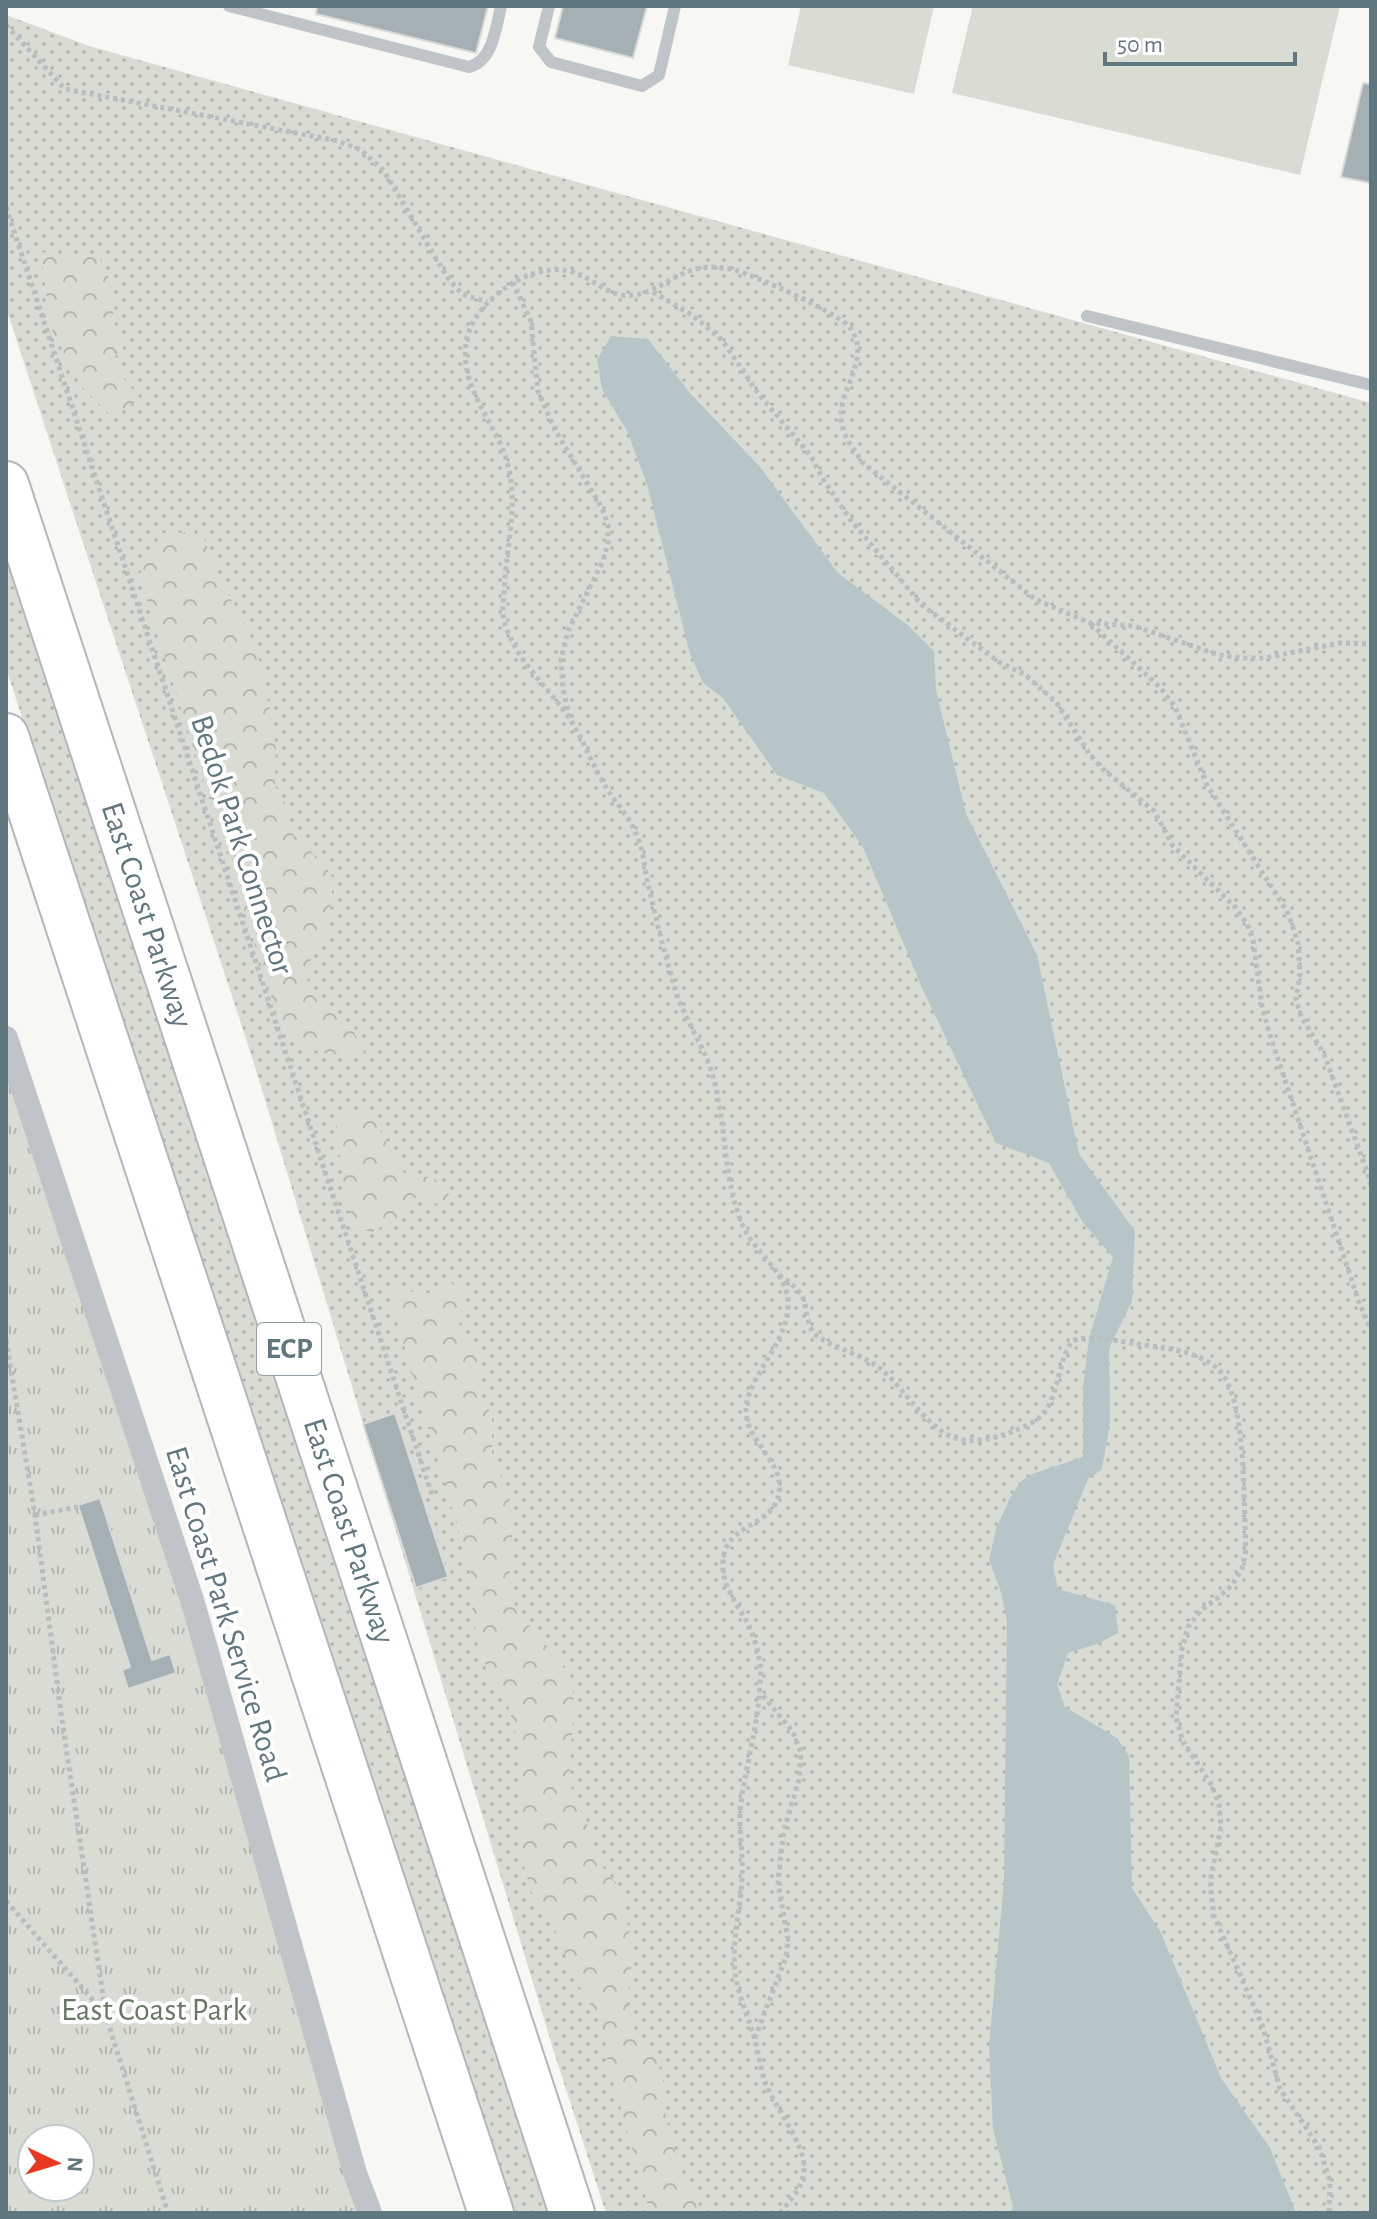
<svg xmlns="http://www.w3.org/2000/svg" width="1377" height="2219" font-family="'Alegreya Sans',sans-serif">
  <defs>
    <pattern id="grass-dots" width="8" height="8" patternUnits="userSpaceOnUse" patternTransform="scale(2)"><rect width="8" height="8" fill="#d8dcd3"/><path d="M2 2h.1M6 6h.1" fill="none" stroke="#b3b7b0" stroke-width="1.8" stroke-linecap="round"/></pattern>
    <pattern id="forest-crowns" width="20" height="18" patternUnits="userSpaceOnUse" patternTransform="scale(2)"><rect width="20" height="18" fill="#d8dcd3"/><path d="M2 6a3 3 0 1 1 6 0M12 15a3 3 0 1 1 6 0" fill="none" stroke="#b3b7b0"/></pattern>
    <pattern id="park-tufts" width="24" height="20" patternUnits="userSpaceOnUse" patternTransform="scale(2)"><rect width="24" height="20" fill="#d8dcd3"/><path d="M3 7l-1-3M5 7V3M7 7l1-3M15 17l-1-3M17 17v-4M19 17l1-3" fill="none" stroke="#b3b7b0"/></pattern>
  </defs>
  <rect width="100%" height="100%" fill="#f7f7f4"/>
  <g fill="url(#grass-dots)">
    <polygon points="6,15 89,46 1371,403 1371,2213 606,2213 554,2052 252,1057 6,308"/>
    <polygon points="6,557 549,2213 512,2213 6,668"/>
  </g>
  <g fill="url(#forest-crowns)">
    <polygon points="41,252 100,258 111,284 114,322 124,347 110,362 140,398 113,418 81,386 50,326"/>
    <path d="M202,532L216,571L249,633L258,656L272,717L276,749L275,786L289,810L286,828L324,864L333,878L331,905L326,934L312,956L306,974L313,996L353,1031L365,1053C321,1057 316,1054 281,1028L139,575L162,533Z"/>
    <path d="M347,1112L369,1114C384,1134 391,1154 404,1173L432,1178L443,1183L451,1199L446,1209L431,1201L410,1197L397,1218L373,1232L362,1230L350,1221L343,1180L341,1160L336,1143V1121Z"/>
    <polygon points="445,1279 463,1291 465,1306 458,1320 462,1329 481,1356 481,1395 492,1416 492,1459 502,1478 513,1515 510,1574 514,1604 542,1643 553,1649 567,1669 572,1680 574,1703 569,1781 588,1828 599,1862 621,1889 633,1952 627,2003 632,2025 657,2060 664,2080 663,2104 671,2136 679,2167 697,2200 696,2213 650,2213 607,2059 605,2029 577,1983 555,1930 531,1891 519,1848 521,1754 506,1698 491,1678 478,1646 472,1608 473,1580 393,1308 393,1290 439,1294"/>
  </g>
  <path fill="url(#park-tufts)" fill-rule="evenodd" d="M6,1059L212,1664L365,2213H6ZM32,2139H80V2187H32Z"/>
  <g fill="#d8dcd3">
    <polygon points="801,6 934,6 914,94 788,65"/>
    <polygon points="973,6 1340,6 1300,175 952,93"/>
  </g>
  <polygon fill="#b5c5c8" points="611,336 648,339 690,393 760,467 838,573 909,626 934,651 936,690 966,814 1037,955 1079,1154 1135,1231 1132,1301 1109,1348 1110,1421 1104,1458 1101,1470 1088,1479 1053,1565 1058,1589 1115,1605 1118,1633 1097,1644 1068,1653 1057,1685 1065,1707 1117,1738 1129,1756 1132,1888 1161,1933 1221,2078 1270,2148 1296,2213 1012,2213 1013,2206 993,2129 989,2046 1004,1881 1007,1620 1000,1589 989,1560 996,1529 1009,1500 1020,1482 1032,1474 1083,1457 1083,1387 1089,1339 1113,1257 1083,1223 1049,1163 996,1143 923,990 863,847 824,793 777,775 723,698 703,683 690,654 647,484 627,431 602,389 597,360"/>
  <g fill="#a4b0b4" stroke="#d9d9d6" stroke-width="2">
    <polygon points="317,6 488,6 476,53 316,14"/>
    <polygon points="563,6 647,6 633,58 555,38"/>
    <polygon points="1363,83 1371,84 1371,183 1341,177"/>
    <polygon points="395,1413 448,1577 416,1588 363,1424"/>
    <polygon points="100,1498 152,1660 170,1654 176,1673 128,1689 122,1670 130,1667 78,1505"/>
  </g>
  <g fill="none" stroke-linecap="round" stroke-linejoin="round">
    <defs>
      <g id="highway">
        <polyline points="6,484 572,2213"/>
        <polyline points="6,736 491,2213"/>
      </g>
    </defs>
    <use href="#highway" stroke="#b1b7ba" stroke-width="48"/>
    <g stroke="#b8bdbf" stroke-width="5" stroke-dasharray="4 4" stroke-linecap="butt">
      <polyline points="6,25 65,89 338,141 361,150 384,171 447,277 462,294 487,302"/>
      <polyline points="6,207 433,1498"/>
      <polyline points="513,282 531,322 538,391 555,430 602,508 608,525 608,543 603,561 568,631 561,660 563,690 570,717"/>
      <polyline points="653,292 692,315 722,340 758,393 811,456 823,479 849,518 922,605 999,662 1024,674 1056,702 1090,755 1104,770 1154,811 1173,846 1236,908 1247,924 1253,940 1262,1006 1269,1032 1359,1302 1371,1330"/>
      <polyline points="1091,624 1160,687 1175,707 1207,785 1288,913 1298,943 1300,974 1296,999 1301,1016 1324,1054 1368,1174 1371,1186"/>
      <path d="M779,1275C814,1298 799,1302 813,1333C834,1349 861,1353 882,1370C907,1391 930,1435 963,1440C981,1442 1000,1437 1016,1430C1025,1426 1036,1422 1042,1415C1054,1403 1057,1380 1062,1364C1064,1357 1067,1348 1072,1342C1081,1333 1124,1342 1137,1344C1164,1348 1195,1350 1217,1368C1248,1395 1243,1508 1246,1550L1242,1568L1232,1585L1218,1598L1201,1610L1188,1627L1182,1649L1176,1717L1183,1742L1211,1784L1219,1804L1221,1827L1210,1882L1214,1916L1263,2027L1280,2089L1319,2147L1330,2181L1329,2213"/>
      <polyline points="6,1340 35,1515 61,1713 106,2016 168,2213"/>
      <polyline points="35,1515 78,1507"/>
      <polyline points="6,1901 106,2015"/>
      <polyline points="755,2038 786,1957 788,1940 778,1882 780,1863 784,1830 799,1780 801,1753 793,1732 760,1692"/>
      <path d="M780,2213C791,2199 804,2187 804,2168C805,2146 776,2107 766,2085C760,2069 759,2051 753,2034C747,2013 737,1993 735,1971C732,1942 740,1909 742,1880C744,1858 739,1836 740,1814C743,1775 756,1736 759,1697C759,1693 761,1675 761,1671C760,1660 756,1643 752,1633C743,1609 720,1588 723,1561C726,1522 772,1528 779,1494C785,1462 746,1442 746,1411C746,1377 790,1342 788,1302C787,1272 753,1251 742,1224C722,1175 727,1120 711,1070C701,1041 682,1015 674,985C664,952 656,918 648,884C644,867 643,847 636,833C629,817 616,803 607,789C593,767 584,741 570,719C548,687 515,660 504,621C502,613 503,604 504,595C505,552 519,508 508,465C496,421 460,391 466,343C472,301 534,257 576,273C592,279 605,293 623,295C652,298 670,275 696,269C709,266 722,267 735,270C755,276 842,314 851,329C871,358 840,388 841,417C841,435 854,449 863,463L1035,599L1090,623L1134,626L1219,655L1244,658H1264L1340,643L1371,644"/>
    </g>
    <g stroke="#bec4c7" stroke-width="12">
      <path d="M229,6L469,67C493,61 496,27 501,6"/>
      <polyline points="549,6 539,47 551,62 642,86 659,75 675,6"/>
      <polyline points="1087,316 1371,385"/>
    </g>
    <polyline stroke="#bec4c7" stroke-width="24" points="6,1038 193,1603 355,2173 370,2213"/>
    <use href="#highway" stroke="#fff" stroke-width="44"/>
  </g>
  <g text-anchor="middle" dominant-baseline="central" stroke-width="8" stroke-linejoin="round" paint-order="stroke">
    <rect fill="#fff" stroke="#90a0a6" stroke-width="2" x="257" y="1323" width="64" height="52" rx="6"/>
    <g font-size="30" font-weight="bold" fill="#617780">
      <text x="289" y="1349">ECP</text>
    </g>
    <g font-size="32" fill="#617780" stroke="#fff">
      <text transform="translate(242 845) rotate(72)">Bedok Park Connector</text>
      <text transform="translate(147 915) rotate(72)">East Coast Parkway</text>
      <text transform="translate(349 1531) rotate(72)">East Coast Parkway</text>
      <text transform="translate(226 1614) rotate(73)">East Coast Park Service Road</text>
    </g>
    <g font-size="32" fill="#677860" stroke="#fff">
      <text x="154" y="2010">East Coast Park</text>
    </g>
  </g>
  <rect width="1377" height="2219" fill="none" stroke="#617780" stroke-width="16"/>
  <g transform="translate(56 2163) rotate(94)"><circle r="38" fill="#ffffff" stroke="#c0c9cc" stroke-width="2"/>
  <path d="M0-6L14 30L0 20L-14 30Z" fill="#ea3721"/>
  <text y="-12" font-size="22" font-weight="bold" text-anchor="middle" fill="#617780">N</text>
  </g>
  <path d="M1105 52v12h190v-12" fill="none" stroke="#617780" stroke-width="4"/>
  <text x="1117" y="52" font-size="24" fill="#617780" stroke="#ffffff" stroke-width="6" paint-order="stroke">50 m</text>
</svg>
